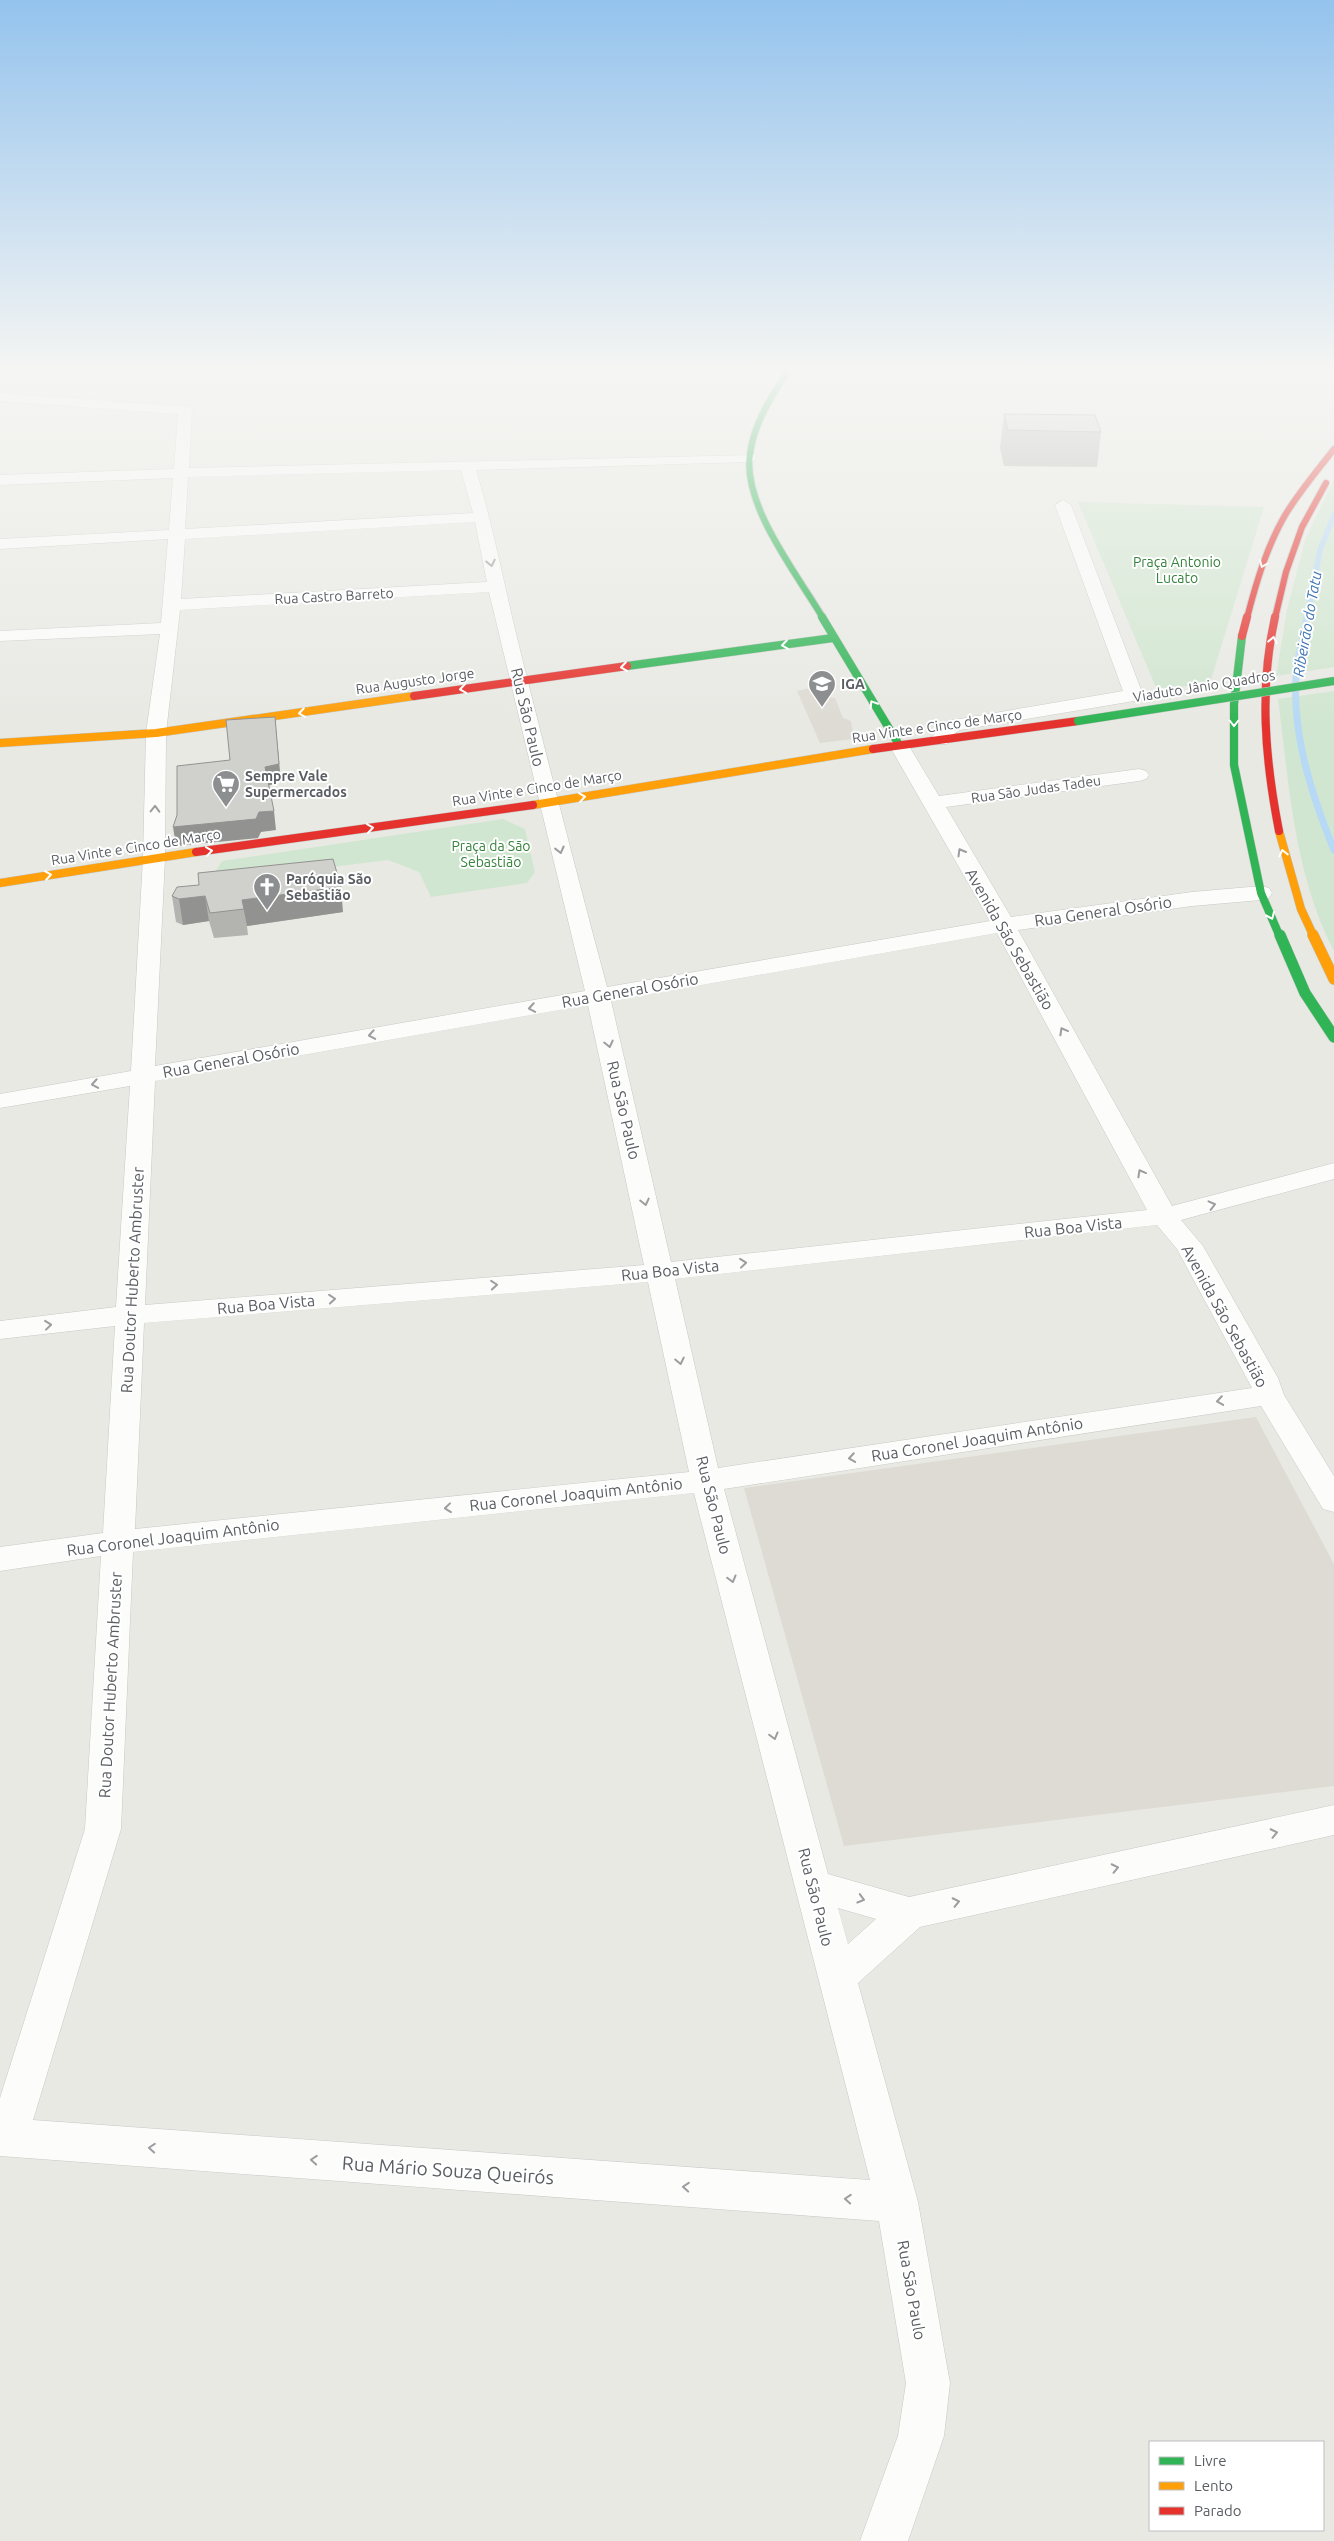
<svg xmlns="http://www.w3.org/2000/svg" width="1334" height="2541" font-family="Ubuntu,sans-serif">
  <rect width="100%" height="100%" fill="#e9e9e4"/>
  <g fill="#dddbd3">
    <polygon points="823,685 829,697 835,698 843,718 851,721 854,739 820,743 797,691"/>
    <polygon points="1256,1417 1334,1564 1334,1786 844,1846 744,1488"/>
  </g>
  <g fill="#d1e6d0">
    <polygon points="1334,480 1334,667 1276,676 1287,610 1305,540"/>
    <polygon points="1078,502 1264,507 1210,683 1157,690"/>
    <path d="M1334,691V951C1294,874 1289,784 1278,699Z"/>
    <polygon points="503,819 525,829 535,872 527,883 431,897 419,872 388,860 220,881 214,873 222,861"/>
  </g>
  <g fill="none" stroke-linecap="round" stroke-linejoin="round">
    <polyline stroke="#b7d9f5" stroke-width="5.5" points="1307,618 1320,550 1334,515"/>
    <path stroke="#b7d9f5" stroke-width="7" d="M1307,617C1304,636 1297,657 1296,676C1292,735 1312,796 1334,850"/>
    <defs>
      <g id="street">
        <path d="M0,393L190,407L192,410L189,468L754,455L756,458L754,461L749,462L476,470C494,529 505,590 520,650C548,763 577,875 607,987L990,921L889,745L892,741H906L939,796L1139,769L1146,771L1149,775L1146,779L1139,781L946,807L1011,917L1192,892L1261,886L1269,888L1272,893L1269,898L1261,900L1192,906L1018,930L1172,1206L1334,1163V1179L1181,1220L1203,1246L1278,1378L1284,1395L1334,1476V1512L1323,1509L1261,1406L724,1489L828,1874L909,1897L1334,1805V1835L920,1927L858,1983L918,2202L950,2383L944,2436L908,2541H860L898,2436L906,2383L879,2221L0,2156V2098L85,1829L101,1556L0,1571V1547L103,1533L115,1326L0,1339V1321L116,1307L130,1086L0,1108V1094L131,1071L143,858L146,733L160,634L0,641V631L161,623L168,539L0,549V539L169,530L173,478L0,485V475L174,469L178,414L0,401ZM461,470L473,513L185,529L188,477ZM475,522L487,582L181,599L185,539ZM489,592L585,991L155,1066L165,858L166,733L180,610ZM997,933L1147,1210L671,1262L611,1001ZM588,1005L644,1265L145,1305L155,1081ZM1157,1225L1177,1249L1252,1388L718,1468L675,1279ZM648,1282L689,1472L135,1529L144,1323ZM694,1493L870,2180L33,2120L121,1829L133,1552ZM838,1908L876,1919L848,1944Z"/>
        <polygon points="1063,500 1071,505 1143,695 1141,699 1134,701 960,730 955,733 947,744 933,744 930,740 941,725 948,721 1123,691 1055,505"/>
      </g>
      <path id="fast-far2" d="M790,368C773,394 754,422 750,454C742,505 797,574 823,618"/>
      <g id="fast-far1">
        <polyline points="822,617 899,745"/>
        <polyline points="1242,636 1234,704 1234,765 1261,893 1280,937"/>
        <polyline points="627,666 833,638"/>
      </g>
      <polyline id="fast" points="1280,935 1305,993 1334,1037"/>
      <g id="slow-far1">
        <polyline points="0,743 156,733 414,696"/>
        <polyline points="533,805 873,749"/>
        <polyline points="1279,831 1301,909 1314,937"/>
        <polyline points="0,883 196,852"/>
      </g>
      <polyline id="slow" points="1313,935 1334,979"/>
      <g id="jam-far1">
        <path d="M1247,618C1256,583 1266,549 1284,517C1298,493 1317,471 1334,449"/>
        <polyline points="1275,618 1286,572 1302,527 1326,483"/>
      </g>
      <g id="jam">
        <path d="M1275,617C1259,689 1265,759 1279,831"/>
        <polyline points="1242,636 1247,617"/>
        <polyline points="414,696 627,666"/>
        <polyline points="873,749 1078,721"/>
        <polyline points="196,852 533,805"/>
      </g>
    </defs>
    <use href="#street" stroke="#c7c7c6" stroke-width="1"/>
    <use href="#fast-far2" stroke="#c5c6c4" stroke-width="8"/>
    <use href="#fast-far1" stroke="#c5c6c4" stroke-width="9"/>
    <use href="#fast" stroke="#c5c6c4" stroke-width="12"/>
    <use href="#slow-far1" stroke="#c5c6c4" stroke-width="9"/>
    <use href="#slow" stroke="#c5c6c4" stroke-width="12"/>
    <use href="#jam-far1" stroke="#c5c6c4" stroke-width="8"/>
    <use href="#jam" stroke="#c5c6c4" stroke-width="9"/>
    <use href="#street" fill="#fcfcfb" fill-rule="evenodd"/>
    <use href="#fast-far2" stroke="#30b455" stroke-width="6"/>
    <use href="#fast-far1" stroke="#30b455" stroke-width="8"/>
    <use href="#fast" stroke="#30b455" stroke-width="11"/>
    <use href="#slow-far1" stroke="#ff9f0a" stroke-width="8"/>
    <use href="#slow" stroke="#ff9f0a" stroke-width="11"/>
    <use href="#jam-far1" stroke="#e5322d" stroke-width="6"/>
    <use href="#jam" stroke="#e5322d" stroke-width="8"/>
    <defs>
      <polyline id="fast-bridge" points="1078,721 1334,681"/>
    </defs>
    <use href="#fast-bridge" stroke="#c5c6c4" stroke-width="9" stroke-linecap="butt"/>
    <use href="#fast-bridge" stroke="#30b455" stroke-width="8"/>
  </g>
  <g fill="#b3b3b0">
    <polygon points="1004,414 1101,432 1097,467 1004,466 1000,448"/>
    <polygon points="199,885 343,912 247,926 248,935 214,938 209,921 183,925 176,922 172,896"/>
  </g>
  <g fill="#929290">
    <polygon points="275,717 281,782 267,786 265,767"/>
    <polygon points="274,811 276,830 261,832 258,838 176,846 173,827 259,812"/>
    <polygon points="341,887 343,912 247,926 242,900"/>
    <polygon points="205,896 209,921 183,925 179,899"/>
  </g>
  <g fill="#d0d0cd" stroke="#929290">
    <polygon points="1004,414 1095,415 1101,432 1008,430"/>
    <polygon points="275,717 279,764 265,767 274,811 259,812 256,819 173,827 177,815 177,766 230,760 226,720"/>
    <polygon points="333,859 341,887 242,900 244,909 210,913 205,896 179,899 172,896 177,887 199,885 198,873"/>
  </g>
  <defs><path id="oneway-chevron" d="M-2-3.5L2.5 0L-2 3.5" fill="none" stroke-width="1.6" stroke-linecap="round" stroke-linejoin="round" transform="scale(1.25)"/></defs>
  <g stroke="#9b9d9f">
    <use href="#oneway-chevron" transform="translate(491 563) rotate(78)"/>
    <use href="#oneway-chevron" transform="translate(155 809) rotate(-89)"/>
    <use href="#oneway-chevron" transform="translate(560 850) rotate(76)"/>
    <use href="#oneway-chevron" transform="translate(961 852) rotate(-120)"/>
    <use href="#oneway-chevron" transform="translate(532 1008) rotate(170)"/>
    <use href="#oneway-chevron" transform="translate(1063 1031) rotate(-119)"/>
    <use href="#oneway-chevron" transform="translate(372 1035) rotate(170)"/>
    <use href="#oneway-chevron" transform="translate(609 1044) rotate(77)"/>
    <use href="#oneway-chevron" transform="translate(95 1084) rotate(170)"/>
    <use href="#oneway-chevron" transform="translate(1141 1173) rotate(-119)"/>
    <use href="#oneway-chevron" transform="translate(645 1202) rotate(77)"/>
    <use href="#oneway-chevron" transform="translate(1212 1205) rotate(-14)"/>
    <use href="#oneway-chevron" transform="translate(743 1263) rotate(-6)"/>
    <use href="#oneway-chevron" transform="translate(494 1285) rotate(-5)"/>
    <use href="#oneway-chevron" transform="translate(332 1299) rotate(-5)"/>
    <use href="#oneway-chevron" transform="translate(48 1325) rotate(-6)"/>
    <use href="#oneway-chevron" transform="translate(680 1361) rotate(78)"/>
    <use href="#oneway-chevron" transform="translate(1220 1401) rotate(171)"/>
    <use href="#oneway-chevron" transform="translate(852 1458) rotate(171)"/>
    <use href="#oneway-chevron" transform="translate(448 1508) rotate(174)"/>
    <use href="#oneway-chevron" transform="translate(732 1579) rotate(75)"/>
    <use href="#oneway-chevron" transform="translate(774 1736) rotate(75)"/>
    <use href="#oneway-chevron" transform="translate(1274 1833) rotate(-12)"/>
    <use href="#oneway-chevron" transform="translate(1115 1868) rotate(-12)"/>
    <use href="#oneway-chevron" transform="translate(861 1899) rotate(16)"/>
    <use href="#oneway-chevron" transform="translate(956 1902) rotate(-12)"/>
    <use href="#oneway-chevron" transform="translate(152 2148) rotate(-176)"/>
    <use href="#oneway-chevron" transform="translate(314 2160) rotate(-176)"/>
    <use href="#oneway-chevron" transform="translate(686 2187) rotate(-176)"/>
    <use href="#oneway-chevron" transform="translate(848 2199) rotate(-176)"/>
  </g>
  <g stroke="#fff">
    <use href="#oneway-chevron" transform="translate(1263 564) rotate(113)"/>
    <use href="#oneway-chevron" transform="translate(1273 640) rotate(-79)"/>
    <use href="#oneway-chevron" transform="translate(785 645) rotate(172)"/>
    <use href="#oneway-chevron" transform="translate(624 667) rotate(172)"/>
    <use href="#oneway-chevron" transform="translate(463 689) rotate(172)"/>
    <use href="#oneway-chevron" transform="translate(873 704) rotate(-122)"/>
    <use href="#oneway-chevron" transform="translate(302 713) rotate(172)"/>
    <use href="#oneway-chevron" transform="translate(1234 723) rotate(90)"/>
    <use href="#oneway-chevron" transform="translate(582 797) rotate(-9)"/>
    <use href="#oneway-chevron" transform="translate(370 828) rotate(-8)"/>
    <use href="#oneway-chevron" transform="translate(209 851) rotate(-8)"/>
    <use href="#oneway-chevron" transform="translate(1283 853) rotate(-103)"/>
    <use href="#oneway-chevron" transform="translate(48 875) rotate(-9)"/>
    <use href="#oneway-chevron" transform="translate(1271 916) rotate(66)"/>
  </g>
  <linearGradient id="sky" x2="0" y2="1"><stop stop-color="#94c3ed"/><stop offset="0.51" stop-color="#f5f5f3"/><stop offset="1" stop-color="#f5f5f3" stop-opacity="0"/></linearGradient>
  <rect width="1334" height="724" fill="url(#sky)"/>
  <defs>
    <symbol id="university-pin" viewBox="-11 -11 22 30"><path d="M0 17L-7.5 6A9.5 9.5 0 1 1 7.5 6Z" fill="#8c8e90" stroke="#fff"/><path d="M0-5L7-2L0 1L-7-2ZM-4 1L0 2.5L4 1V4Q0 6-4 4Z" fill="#fff"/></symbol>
    <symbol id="supermarket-pin" viewBox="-11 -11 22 30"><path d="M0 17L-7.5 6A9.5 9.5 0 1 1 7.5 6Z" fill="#8c8e90" stroke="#fff"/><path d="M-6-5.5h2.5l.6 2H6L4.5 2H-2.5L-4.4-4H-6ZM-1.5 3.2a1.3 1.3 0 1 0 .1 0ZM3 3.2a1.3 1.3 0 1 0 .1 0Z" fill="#fff"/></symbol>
    <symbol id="church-pin" viewBox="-11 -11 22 30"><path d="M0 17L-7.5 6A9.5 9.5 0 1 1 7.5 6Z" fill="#8c8e90" stroke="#fff"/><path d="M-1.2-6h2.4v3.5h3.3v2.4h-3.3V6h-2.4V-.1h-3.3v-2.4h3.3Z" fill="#fff"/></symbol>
  </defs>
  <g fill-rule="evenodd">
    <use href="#university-pin" x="806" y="668" width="32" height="43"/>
    <use href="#supermarket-pin" x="210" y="768" width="32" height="43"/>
    <use href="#church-pin" x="251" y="871" width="32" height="43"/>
  </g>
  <g text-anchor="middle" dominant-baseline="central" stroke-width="4" stroke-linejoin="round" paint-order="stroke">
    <g font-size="14" fill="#37833d" stroke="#fff">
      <text x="1177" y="562">Praça Antonio<tspan x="1177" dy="16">Lucato</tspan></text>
      <text x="491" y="846">Praça da São<tspan x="491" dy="16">Sebastião</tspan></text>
    </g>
    <g font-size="14" fill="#5a5d62" stroke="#fff">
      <text transform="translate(334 596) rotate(-3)">Rua Castro Barreto</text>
      <text transform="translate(415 681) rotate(-8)">Rua Augusto Jorge</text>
      <text transform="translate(1204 686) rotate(-9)">Viaduto Jânio Quadros</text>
      <text transform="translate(937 726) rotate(-8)">Rua Vinte e Cinco de Março</text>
      <text transform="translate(537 788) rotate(-9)">Rua Vinte e Cinco de Março</text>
      <text transform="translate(1036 789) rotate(-8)">Rua São Judas Tadeu</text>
      <text transform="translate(136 847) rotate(-9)">Rua Vinte e Cinco de Março</text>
    </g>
    <g font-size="14" font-weight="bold" fill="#5a5d62" stroke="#fff" text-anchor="start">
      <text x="841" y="684">IGA</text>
      <text x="245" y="776">Sempre Vale<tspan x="245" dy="16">Supermercados</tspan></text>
      <text x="286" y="879">Paróquia São<tspan x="286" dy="16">Sebastião</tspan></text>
    </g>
    <g font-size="15" font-style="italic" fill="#4278b5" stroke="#fff">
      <text transform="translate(1307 624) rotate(-80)">Ribeirão do Tatu</text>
    </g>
    <g font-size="16" fill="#5a5d62" stroke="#fff">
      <text transform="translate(528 717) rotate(77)">Rua São Paulo</text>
      <text transform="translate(1103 911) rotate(-8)">Rua General Osório</text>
      <text transform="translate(1010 939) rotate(60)">Avenida São Sebastião</text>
      <text transform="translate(630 990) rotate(-10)">Rua General Osório</text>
      <text transform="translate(231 1060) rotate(-10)">Rua General Osório</text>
      <text transform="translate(624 1110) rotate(77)">Rua São Paulo</text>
      <text transform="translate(1073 1227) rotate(-6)">Rua Boa Vista</text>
      <text transform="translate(670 1270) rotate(-6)">Rua Boa Vista</text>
      <text transform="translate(132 1280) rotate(-87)">Rua Doutor Huberto Ambruster</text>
      <text transform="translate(266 1304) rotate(-5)">Rua Boa Vista</text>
      <text transform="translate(1225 1316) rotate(61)">Avenida São Sebastião</text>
      <text transform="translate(977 1439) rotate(-9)">Rua Coronel Joaquim Antônio</text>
      <text transform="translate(576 1494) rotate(-6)">Rua Coronel Joaquim Antônio</text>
      <text transform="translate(714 1505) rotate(76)">Rua São Paulo</text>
      <text transform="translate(173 1537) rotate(-7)">Rua Coronel Joaquim Antônio</text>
      <text transform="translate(110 1685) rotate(-87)">Rua Doutor Huberto Ambruster</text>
      <text transform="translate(816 1897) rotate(76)">Rua São Paulo</text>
      <text transform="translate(912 2290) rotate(80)">Rua São Paulo</text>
    </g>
    <g font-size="19" fill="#5a5d62" stroke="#fff">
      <text transform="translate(448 2170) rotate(4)">Rua Mário Souza Queirós</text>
    </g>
  </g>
  <rect x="1149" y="2441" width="175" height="90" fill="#ffffff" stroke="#bdbec0"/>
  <rect x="1159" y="2457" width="25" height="8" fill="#30b455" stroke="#bdbec0"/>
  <text x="1194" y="2466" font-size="15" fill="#5a5d62">Livre</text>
  <rect x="1159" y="2482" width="25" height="8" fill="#ff9f0a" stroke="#bdbec0"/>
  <text x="1194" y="2491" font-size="15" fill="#5a5d62">Lento</text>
  <rect x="1159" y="2507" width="25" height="8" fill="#e5322d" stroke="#bdbec0"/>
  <text x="1194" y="2516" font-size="15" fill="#5a5d62">Parado</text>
</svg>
